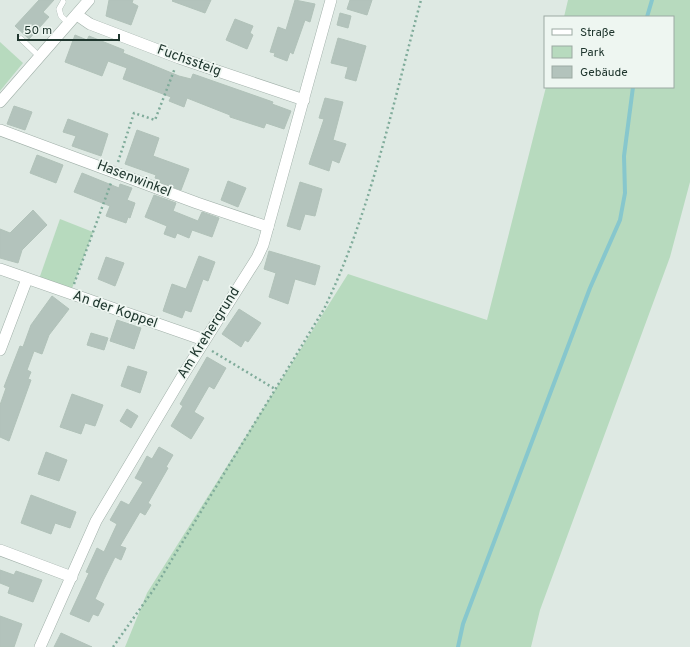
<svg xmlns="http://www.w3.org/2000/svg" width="690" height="647" font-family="Overpass,sans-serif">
  <rect width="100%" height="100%" fill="#dee9e3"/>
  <g fill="#b7dabe">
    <polygon points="568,0 690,0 690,182 670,257 540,610 531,647 125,647 147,593 348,274 487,320 546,87 673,87 673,17 564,17"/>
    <polygon points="0,42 23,63 0,91"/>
    <polygon points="60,219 93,232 70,294 38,282"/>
  </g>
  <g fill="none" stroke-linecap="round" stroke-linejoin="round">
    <g stroke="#87c7cd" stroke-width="4">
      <polyline points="647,17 652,0"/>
      <polyline points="458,647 463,624 590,288 620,220 625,193 624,156 633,87"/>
    </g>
  </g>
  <g fill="#b3c3bc" stroke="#b1c2b9">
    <polygon points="39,0 54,0 43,12 49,17 29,39 15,26"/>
    <polygon points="109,0 133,0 132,3 138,6 131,25 106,16"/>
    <polygon points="173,0 211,0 205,13 172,1"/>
    <polygon points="295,0 315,4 310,22 305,20 293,54 290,52 287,61 274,56 275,53 270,52 278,27 286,30"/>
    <polygon points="350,0 372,0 367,15 347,9"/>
    <polygon points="340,13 351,16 348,28 337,25"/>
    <polygon points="235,19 253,26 250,33 253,35 247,49 226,40"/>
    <polygon points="75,35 87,40 89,36 124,50 123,53 179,76 191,79 193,74 273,102 272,104 291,111 284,129 266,123 264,128 230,117 230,115 187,98 184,107 169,101 171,97 123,79 127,68 108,61 102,76 65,62"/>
    <polygon points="338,38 366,46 356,81 345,78 348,67 331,63"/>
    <polygon points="325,98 343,102 333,140 346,144 339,163 332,160 329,171 309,164 324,119 319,118"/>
    <polygon points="14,106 32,112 25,130 7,124"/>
    <polygon points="68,119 108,134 101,156 72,146 76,136 63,132"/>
    <polygon points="137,130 159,138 153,156 189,169 181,190 159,182 160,180 155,178 156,175 125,164"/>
    <polygon points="37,155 63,165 56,183 30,173"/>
    <polygon points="82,173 119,188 120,184 132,188 127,200 135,203 130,218 128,217 126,223 106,216 110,206 74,192"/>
    <polygon points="228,181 246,188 238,207 221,200"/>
    <polygon points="300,182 322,189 315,216 305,214 300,230 287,226"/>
    <polygon points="154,195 176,203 173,211 198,221 202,212 219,218 212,237 192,230 189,238 177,233 175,238 164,234 167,226 145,217"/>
    <polygon points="33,210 47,225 22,250 18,263 0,258 0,229 10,233"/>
    <polygon points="269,251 320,266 315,285 295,279 288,304 269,297 276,273 264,269"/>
    <polygon points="199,256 215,262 208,281 203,279 191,312 185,310 182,318 163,311 172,284 186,289"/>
    <polygon points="106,257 124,263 115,286 98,279"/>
    <polygon points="52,296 69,309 49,335 42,354 34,351 27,370 31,372 28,379 31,380 9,441 0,437 0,405 6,388 4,387 20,346 23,347 31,325"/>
    <polygon points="239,309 261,323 248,342 245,340 241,347 222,334"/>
    <polygon points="117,320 141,328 134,349 110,341"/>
    <polygon points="91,333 108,338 104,350 87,345"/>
    <polygon points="207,357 226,368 214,389 209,386 194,412 204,418 191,439 171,426 183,406 180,404"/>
    <polygon points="128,366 147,372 140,393 121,386"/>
    <polygon points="72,394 103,405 95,426 85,423 81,434 60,427"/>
    <polygon points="127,409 138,416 131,428 120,421"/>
    <polygon points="159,447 173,455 166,467 168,468 148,503 151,505 145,515 140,512 120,546 126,548 121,560 115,557 104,579 95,599 104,604 98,616 93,614 89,622 70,614 89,573 86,572 97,548 104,552 117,524 110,520 121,501 129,505 143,482 135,478 147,456 152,459"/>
    <polygon points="46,452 67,460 59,481 38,474"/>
    <polygon points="31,495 76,512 70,528 55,523 51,534 21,523"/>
    <polygon points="0,570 14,575 16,571 42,580 33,602 8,593 10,587 0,583"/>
    <polygon points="0,616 22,624 14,647 0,647"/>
    <polygon points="61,633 92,647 54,647"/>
  </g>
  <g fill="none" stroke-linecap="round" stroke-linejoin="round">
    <defs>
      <g id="lane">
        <polyline points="63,2 59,9 61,16 69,24"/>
        <polyline points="21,39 40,57"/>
      </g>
      <g id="street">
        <polyline points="77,15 90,24 179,58 304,100"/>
        <polyline points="0,102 89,0"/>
        <polyline points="0,130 197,203 268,227"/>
        <polyline points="0,269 204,340"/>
        <polyline points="0,350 27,279"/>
        <polyline points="0,550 72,577"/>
        <polyline points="40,647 96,521 183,375 257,258 263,245 331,0"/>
      </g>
    </defs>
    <use href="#lane" stroke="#a1b0a9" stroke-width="6"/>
    <use href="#street" stroke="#a1b0a9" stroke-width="12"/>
    <g stroke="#7fab9a" stroke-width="2.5" stroke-dasharray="2 3" stroke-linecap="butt">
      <polyline points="118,162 134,113 155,120 175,68"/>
      <polyline points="74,284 111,183"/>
      <polyline points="212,351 275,389"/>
      <path d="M113,647L154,589L324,309C371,212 393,103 421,0"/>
    </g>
    <use href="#lane" stroke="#fff" stroke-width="5.5"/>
    <use href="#street" stroke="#fff" stroke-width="11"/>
  </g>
  <g text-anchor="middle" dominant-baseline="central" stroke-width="3.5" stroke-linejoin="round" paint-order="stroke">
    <g font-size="14" fill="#20372f" stroke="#eef6f1">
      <text transform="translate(189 61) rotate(20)">Fuchssteig</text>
      <text transform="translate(134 179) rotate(21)">Hasenwinkel</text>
      <text transform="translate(115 310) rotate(19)">An der Koppel</text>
      <text transform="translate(209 333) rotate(-58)">Am Krehergrund</text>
    </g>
  </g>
  <rect x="544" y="16" width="130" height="72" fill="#eef6f1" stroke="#9caaa3"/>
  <rect x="552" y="29" width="20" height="6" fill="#ffffff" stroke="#9caaa3"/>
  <text x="580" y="36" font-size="12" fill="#20372f">Straße</text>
  <rect x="552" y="46" width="20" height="12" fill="#b7dabe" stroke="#9caaa3"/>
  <text x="580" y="56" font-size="12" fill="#20372f">Park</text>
  <rect x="552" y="66" width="20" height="12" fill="#b3c3bc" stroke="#9caaa3"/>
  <text x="580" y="76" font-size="12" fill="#20372f">Gebäude</text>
  <path d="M18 34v6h101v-6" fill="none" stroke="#20372f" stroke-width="2"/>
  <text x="24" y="34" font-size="12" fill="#20372f" stroke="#eef6f1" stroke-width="3" paint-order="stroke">50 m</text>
</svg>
